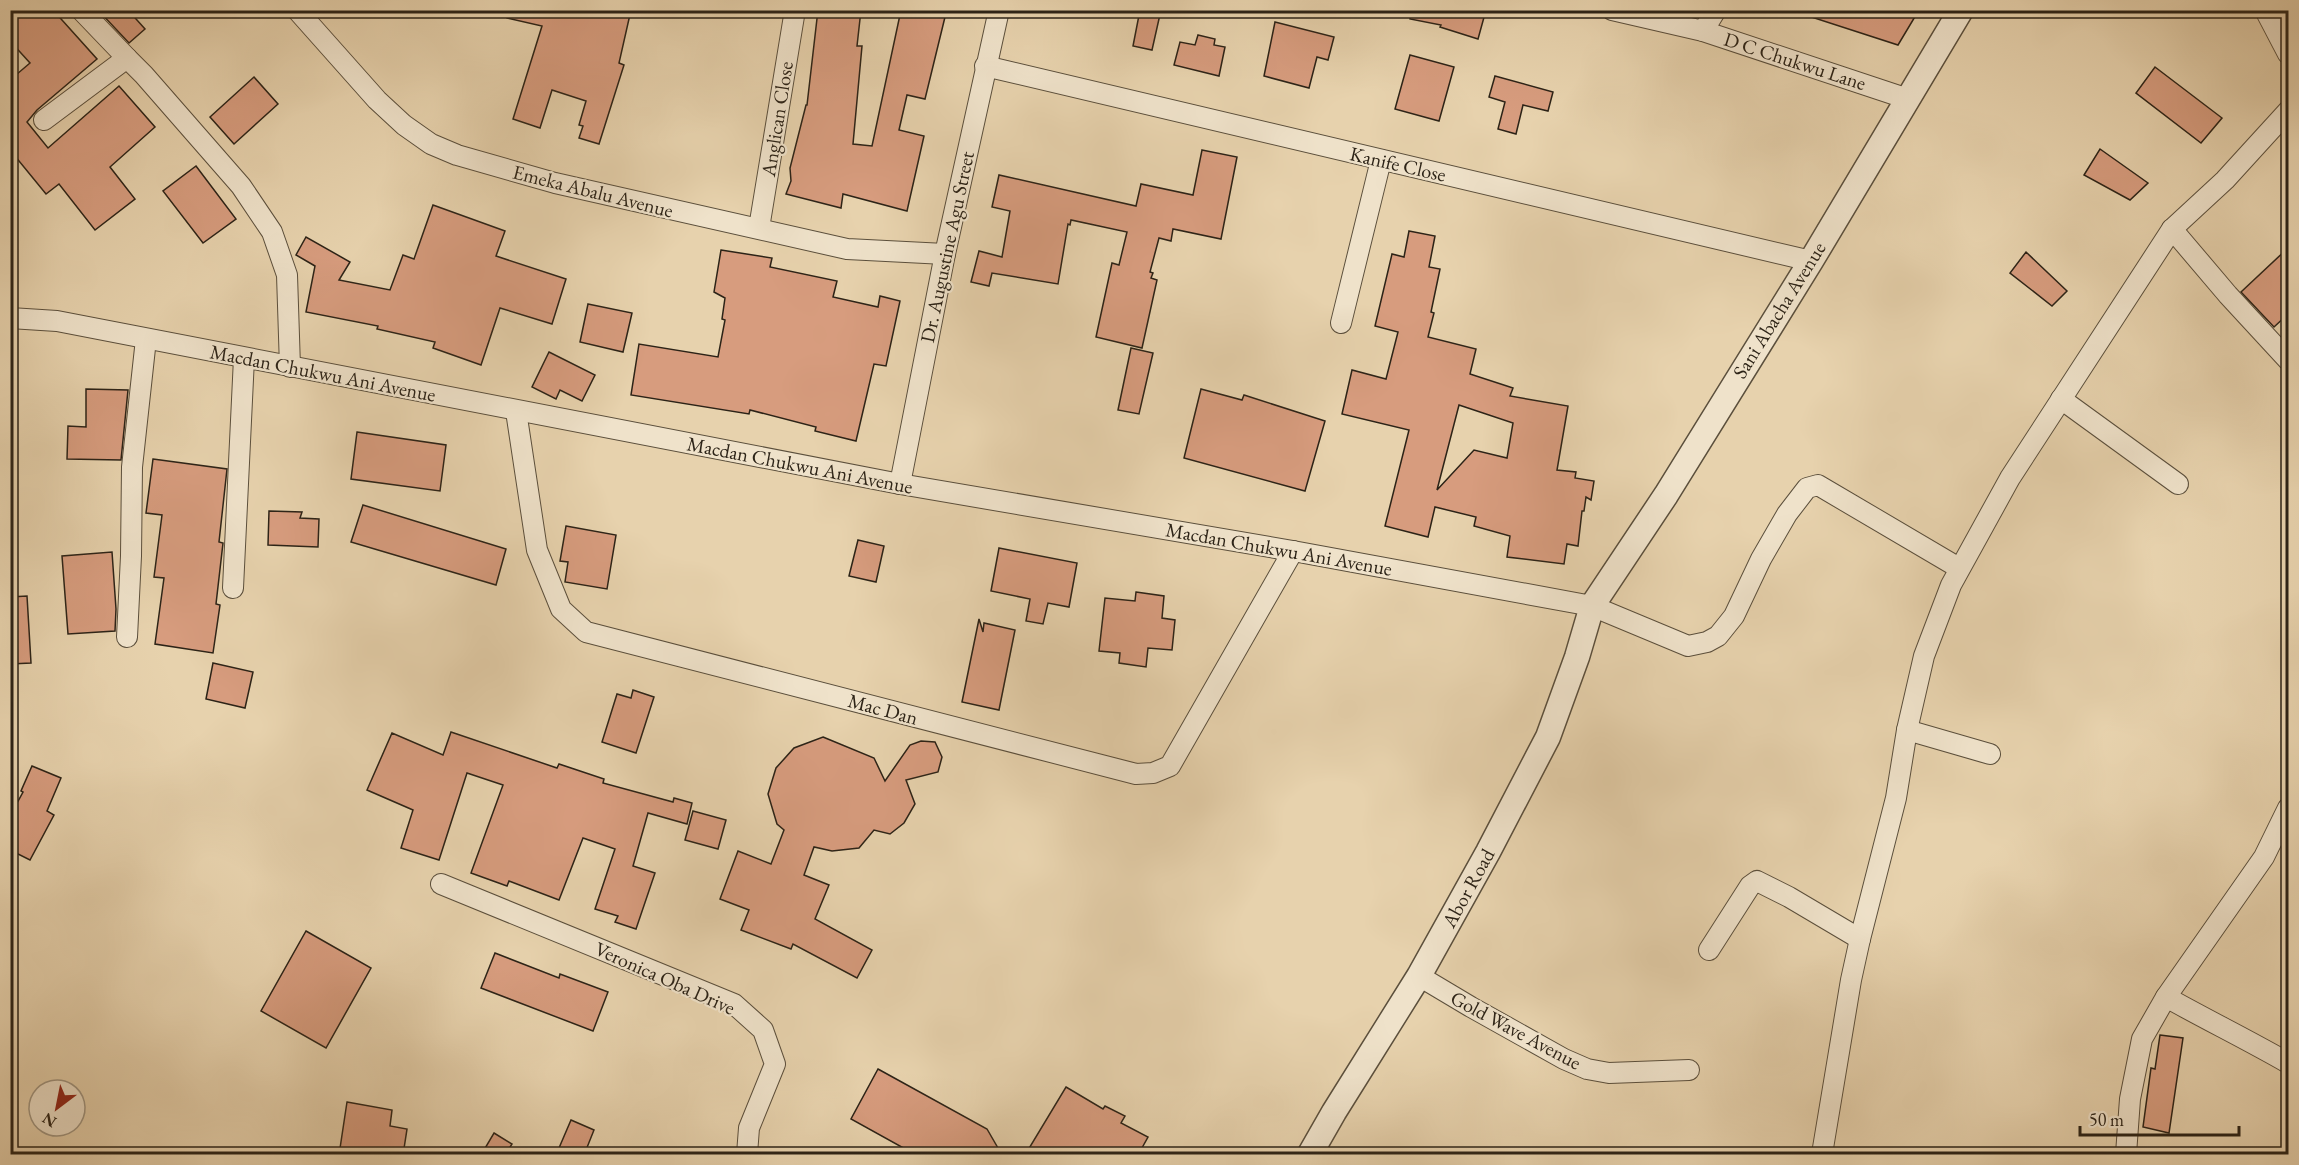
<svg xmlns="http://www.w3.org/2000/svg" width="2299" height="1165" font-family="'EB Garamond',serif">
  <rect width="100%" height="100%" fill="#e7d2ad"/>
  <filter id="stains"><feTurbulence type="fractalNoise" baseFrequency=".00333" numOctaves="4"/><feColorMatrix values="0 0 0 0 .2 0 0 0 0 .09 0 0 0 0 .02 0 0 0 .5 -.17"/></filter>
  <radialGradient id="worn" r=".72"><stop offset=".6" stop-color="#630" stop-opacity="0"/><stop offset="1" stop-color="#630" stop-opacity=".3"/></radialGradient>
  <g fill="#d79c7e" stroke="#2c2317" stroke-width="1.5" fill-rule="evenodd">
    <polygon points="10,10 53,10 97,59 37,110 27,122 48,148 119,86 155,127 110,167 135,199 95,230 59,184 46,194 10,150 10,80 30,63 10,41"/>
    <polygon points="98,10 128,10 145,29 129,43"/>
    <polygon points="508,10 631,10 619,63 624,65 599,144 579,138 583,126 579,125 586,101 552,90 540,128 513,119 542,26 507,18"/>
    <polygon points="818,10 861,10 857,46 862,46 853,144 872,146 901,10 916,10 945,17 925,99 907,95 899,130 924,136 907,211 843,194 841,208 786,194 791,181 790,168 806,105 807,105"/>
    <polygon points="1140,10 1161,10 1152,50 1133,46"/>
    <polygon points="1411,10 1486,10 1478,39 1440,27 1441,25 1410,19"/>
    <polygon points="1802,10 1919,10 1898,45 1802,14"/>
    <polygon points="1275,22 1334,37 1328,60 1317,57 1309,88 1264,76"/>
    <polygon points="1198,35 1215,39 1214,45 1225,47 1219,76 1174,65 1180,42 1195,45"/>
    <polygon points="1410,55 1454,67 1439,121 1395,109"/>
    <polygon points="2155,67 2222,118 2201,143 2136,93"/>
    <polygon points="1495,76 1553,92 1548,111 1523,105 1516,134 1498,129 1505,102 1489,97"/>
    <polygon points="254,77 278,104 234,144 210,117"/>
    <polygon points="2100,149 2148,183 2130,200 2084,175"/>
    <polygon points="1202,150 1237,157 1221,239 1173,229 1171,241 1159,238 1150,272 1153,273 1151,278 1157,280 1142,348 1096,337 1112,263 1119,265 1127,232 1071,220 1070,225 1068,224 1058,284 992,273 989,286 971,282 979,251 1002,257 1010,211 992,207 999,175 1136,206 1141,184 1193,195"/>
    <polygon points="196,166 236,219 203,243 163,191"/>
    <polygon points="433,205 505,231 496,256 566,279 552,324 500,308 481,365 433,348 435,342 377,329 378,326 306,312 315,266 296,255 306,237 350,262 339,280 390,290 403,255 414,259"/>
    <path d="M1409,231L1435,236L1429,267L1440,269L1431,312L1434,313L1428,337L1476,349L1470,374L1513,388L1510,396L1568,406L1557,470L1576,472L1575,478L1594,481L1591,500L1586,497L1584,511H1582L1578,546L1567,544L1564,564L1507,557L1510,536L1474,526L1476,517L1435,507L1428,537L1385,526L1409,430L1342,414L1352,370L1386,379L1398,332L1375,326L1392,254L1404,257ZM1459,405L1513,423L1507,458L1474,450L1437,490Z"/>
    <polygon points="2289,247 2289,313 2274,327 2241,292"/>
    <polygon points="721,250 772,258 770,267 837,281 833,297 878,307 880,296 900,301 886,366 874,364 856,441 815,431 816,427 750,410 749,414 631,395 639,344 718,357 725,320 722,319 725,298 714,292"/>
    <polygon points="2026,252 2067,291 2052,306 2010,273"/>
    <polygon points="588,304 632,313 623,352 580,342"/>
    <polygon points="1131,348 1153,353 1139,414 1118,410"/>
    <polygon points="549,352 595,375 582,401 560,390 556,399 532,387"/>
    <polygon points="86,389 128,390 121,460 67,459 68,426 86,427"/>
    <polygon points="1201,389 1242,400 1244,395 1325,421 1305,491 1184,458"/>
    <polygon points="357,432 446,445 440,491 351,479"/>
    <polygon points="153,459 227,469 219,542 223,543 216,604 220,605 213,653 155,644 164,578 154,577 162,515 146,513"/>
    <polygon points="363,505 506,549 496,585 351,542"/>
    <polygon points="269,511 302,512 300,518 319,519 318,547 268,545"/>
    <polygon points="566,526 616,535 607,589 565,582 568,562 560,561"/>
    <polygon points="858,540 884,546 876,582 849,576"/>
    <polygon points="999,548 1077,563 1069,607 1048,603 1043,624 1026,621 1030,599 991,591"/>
    <polygon points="112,552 116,609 115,631 68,634 62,556"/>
    <polygon points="1136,592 1164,596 1162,618 1175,620 1172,650 1148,648 1146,667 1119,663 1120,653 1099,651 1105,598 1135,601"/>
    <polygon points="27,596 31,663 10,664 10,597"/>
    <polygon points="979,619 983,632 984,623 1015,630 999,710 962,702"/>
    <polygon points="213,663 253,672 245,708 206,699"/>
    <polygon points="633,690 654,697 636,753 602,742 617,694 631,698"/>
    <polygon points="451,732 557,768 559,764 604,779 603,783 673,802 674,798 692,803 687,824 648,813 633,866 655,873 636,929 615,922 618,916 595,909 615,849 583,838 559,900 509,881 507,886 471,873 503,785 467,773 439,860 401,848 413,810 367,790 392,733 443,755"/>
    <polygon points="823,737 874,758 885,781 910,745 921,741 935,742 942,757 938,772 906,780 915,804 904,823 890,834 874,830 859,848 832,851 814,847 804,875 829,885 815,919 872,950 857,978 793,944 791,949 741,930 749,910 720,899 738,851 771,864 784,830 777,824 768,794 776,768 794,748"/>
    <polygon points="32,766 61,778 47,811 54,815 30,860 10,850 10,816 23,792 21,791"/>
    <polygon points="693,811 726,820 718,849 685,840"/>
    <polygon points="306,931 371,968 326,1048 261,1011"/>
    <polygon points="495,953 559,978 560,974 608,992 593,1031 481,988"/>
    <polygon points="2160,1035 2183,1038 2169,1133 2143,1127 2151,1068 2155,1069"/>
    <polygon points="878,1069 987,1129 1002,1155 916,1155 851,1119"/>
    <polygon points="1066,1087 1103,1109 1105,1106 1125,1116 1121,1123 1148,1137 1138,1155 1025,1155"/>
    <polygon points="347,1102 392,1110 390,1126 407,1129 403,1155 339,1155"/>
    <polygon points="571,1120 594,1130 584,1155 556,1155"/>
    <polygon points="494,1133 512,1144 505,1155 481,1155"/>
  </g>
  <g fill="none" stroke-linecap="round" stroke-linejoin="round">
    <defs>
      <g id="minor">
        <polyline points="81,10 127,58"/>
        <polyline points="297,10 377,100 404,125 431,144 457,155 555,183 847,249 945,254"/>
        <polyline points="1612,10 1703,31 1908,99"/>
        <polyline points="2265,10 2288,54"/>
        <polyline points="1703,31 1716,10"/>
        <polyline points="985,66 1811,261"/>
        <polyline points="44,120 127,58 144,75 241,186 272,232 287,275 290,367"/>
        <polyline points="759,228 795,10"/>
        <polyline points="2172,229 2228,295 2288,360"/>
        <polyline points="10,318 57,321 900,484 1293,551 1592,606 1688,646 1707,642 1718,636 1734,616 1761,559 1787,514 1807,488 1818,485 1959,568"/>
        <polyline points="1341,323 1381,160"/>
        <polyline points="2061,399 2178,484"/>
        <polyline points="516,411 537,550 561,609 586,632 1136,774 1153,773 1170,766 1293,551"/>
        <polyline points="900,484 945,254 999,10"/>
        <polyline points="233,588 244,358"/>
        <polyline points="127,637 131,556 132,467 146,339"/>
        <polyline points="1907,730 1990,754"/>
        <polyline points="441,884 734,1004 763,1030 775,1064 749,1128 747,1154"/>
        <polyline points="1709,950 1750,886 1757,881 1789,897 1860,939"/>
        <polyline points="1419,976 1471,1007 1564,1059 1587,1069 1609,1073 1689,1070"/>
        <polyline points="2166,997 2264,857 2288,808"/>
        <polyline points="1822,1154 1851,980 1860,939 1896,798 1907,730 1924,656 1951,585 2010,478 2172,229 2225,180 2288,111"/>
        <path d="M2126,1154L2130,1099L2142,1039L2166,997C2207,1020 2248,1040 2288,1063"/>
      </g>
      <polyline id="tertiary" points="1310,1154 1334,1112 1419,976 1488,852 1548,737 1577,657 1592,606 1666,495 1811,261 1961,10"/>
    </defs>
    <use href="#minor" stroke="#5b4f3c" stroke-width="22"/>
    <use href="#tertiary" stroke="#5b4f3c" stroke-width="27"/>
    <use href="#minor" stroke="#efe2ca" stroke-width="20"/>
    <use href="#tertiary" stroke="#efe2ca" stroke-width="24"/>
  </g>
  <g text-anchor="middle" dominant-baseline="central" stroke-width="4.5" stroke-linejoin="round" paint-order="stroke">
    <g font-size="20" fill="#2c2317" stroke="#efe2ca">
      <text transform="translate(1795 61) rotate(18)">D C Chukwu Lane</text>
      <text transform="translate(777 119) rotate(-81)">Anglican Close</text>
      <text transform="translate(1398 164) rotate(13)">Kanife Close</text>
      <text transform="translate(593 191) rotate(14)">Emeka Abalu Avenue</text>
      <text transform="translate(947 247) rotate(-78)">Dr. Augustine Agu Street</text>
      <text transform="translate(1779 310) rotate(-58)">Sani Abacha Avenue</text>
      <text transform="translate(323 373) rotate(11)">Macdan Chukwu Ani Avenue</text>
      <text transform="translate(800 465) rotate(11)">Macdan Chukwu Ani Avenue</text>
      <text transform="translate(1279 549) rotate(10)">Macdan Chukwu Ani Avenue</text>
      <text transform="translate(883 709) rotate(15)">Mac Dan</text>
      <text transform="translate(1468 888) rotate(-61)">Abor Road</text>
      <text transform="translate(665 978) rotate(24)">Veronica Oba Drive</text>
      <text transform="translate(1516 1030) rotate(28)">Gold Wave Avenue</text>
    </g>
  </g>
  <rect width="2299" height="1165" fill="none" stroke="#e7d2ad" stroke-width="36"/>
  <rect x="12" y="12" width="2275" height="1141" fill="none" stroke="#2c2317" stroke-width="3"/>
  <rect x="18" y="18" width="2263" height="1129" fill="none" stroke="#2c2317" stroke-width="1.5"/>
  <g transform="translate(57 1108) rotate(212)"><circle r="28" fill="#efe2ca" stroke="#a19682" stroke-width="1.5"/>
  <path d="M0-4.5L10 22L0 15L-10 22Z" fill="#8f2418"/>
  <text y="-9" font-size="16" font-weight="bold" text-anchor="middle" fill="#2c2317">N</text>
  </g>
  <path d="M2080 1126v9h159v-9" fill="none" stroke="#2c2317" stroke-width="3"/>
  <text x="2089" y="1126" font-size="18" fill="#2c2317" stroke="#efe2ca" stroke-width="4.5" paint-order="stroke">50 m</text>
  <rect width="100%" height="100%" filter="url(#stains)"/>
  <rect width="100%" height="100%" fill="url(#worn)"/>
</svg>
